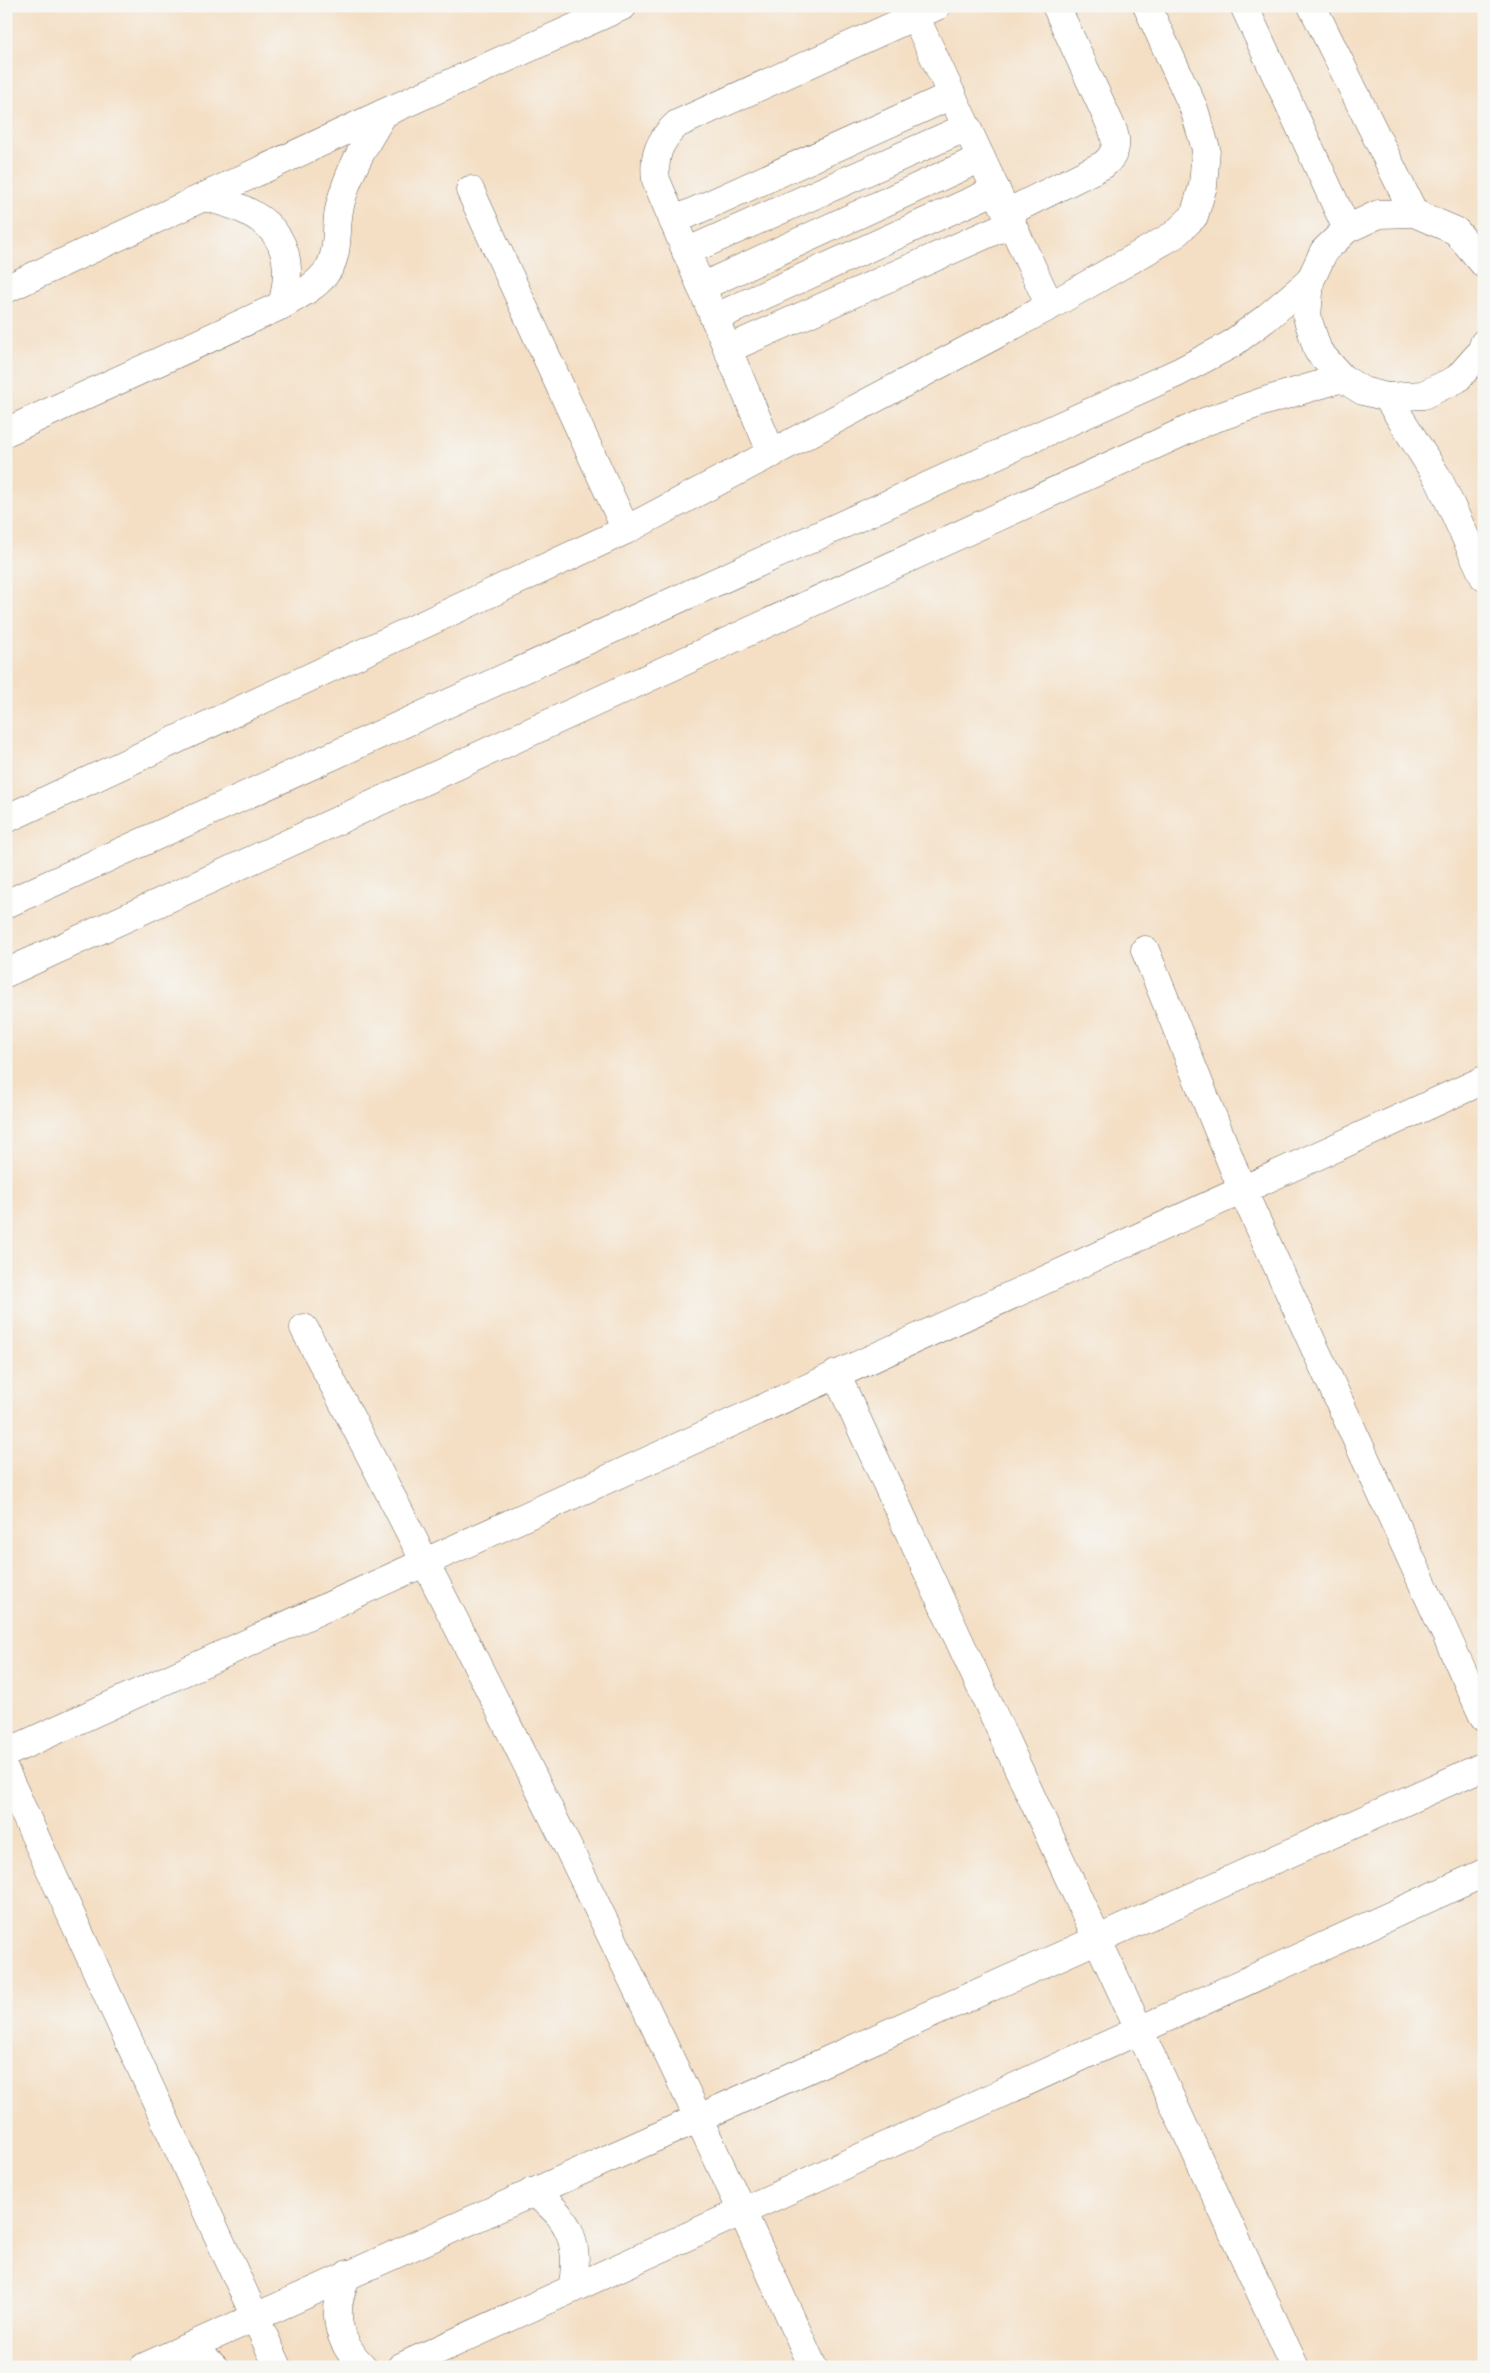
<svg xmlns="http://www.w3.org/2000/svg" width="1490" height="2373" font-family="Itim,sans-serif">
  <rect width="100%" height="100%" fill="#f6f6f2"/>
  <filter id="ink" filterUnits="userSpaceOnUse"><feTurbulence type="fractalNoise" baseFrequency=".02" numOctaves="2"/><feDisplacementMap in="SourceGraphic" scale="10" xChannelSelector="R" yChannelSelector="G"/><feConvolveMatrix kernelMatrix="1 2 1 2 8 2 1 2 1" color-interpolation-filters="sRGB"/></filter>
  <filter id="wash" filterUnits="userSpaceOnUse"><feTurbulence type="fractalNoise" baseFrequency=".0096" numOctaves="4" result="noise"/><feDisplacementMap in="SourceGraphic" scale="20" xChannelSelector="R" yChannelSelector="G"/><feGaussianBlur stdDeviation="1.12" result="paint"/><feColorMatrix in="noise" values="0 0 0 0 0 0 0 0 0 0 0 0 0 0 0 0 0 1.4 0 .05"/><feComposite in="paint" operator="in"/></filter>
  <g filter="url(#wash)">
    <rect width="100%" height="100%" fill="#f4dfc5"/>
  </g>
  <g filter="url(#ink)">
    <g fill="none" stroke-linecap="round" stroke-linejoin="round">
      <defs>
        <g id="minor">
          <polyline points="1244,6 1347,229"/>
          <polyline points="1312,6 1414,213"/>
          <polyline points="915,16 1050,306"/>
          <polyline points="470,190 626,530"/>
          <path d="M204,197C264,210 301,237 282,305"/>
          <path d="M1007,213L1103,165C1117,154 1118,143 1112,128L1056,6"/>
          <polyline points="673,221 952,95"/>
          <polyline points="686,252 967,127"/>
          <polyline points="1484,264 1456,231 1414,213 1379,214 1347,229 1324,251 1310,281 1307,317 1318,351 1342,378 1363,391 1387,397 1423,395 1457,379 1481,352 1484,343"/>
          <polyline points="701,287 981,158"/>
          <polyline points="6,289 384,113 623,6"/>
          <polyline points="714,318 996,190"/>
          <polyline points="728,349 1012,223"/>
          <polyline points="1387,397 1439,480 1484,577"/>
          <path d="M6,432L282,305C297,296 314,288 325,274C340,256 335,231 339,210C346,175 365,144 384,113"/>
          <path d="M772,454L656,180C653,156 659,141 677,124L937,6"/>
          <polyline points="6,819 626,530 1050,306 1174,235 1194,216 1203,186 1206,149 1194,109 1147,6"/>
          <polyline points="6,904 1179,372 1230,345 1265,319 1310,281"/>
          <polyline points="1145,950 1242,1189 1484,1718"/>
          <polyline points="6,973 1207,421 1265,401 1342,378"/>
          <path d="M304,1328C483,1670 655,2015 813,2367"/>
          <polyline points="836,1374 1295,2367"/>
          <polyline points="6,1753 1484,1080"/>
          <polyline points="6,1773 278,2367"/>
          <path d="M532,2192C570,2216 581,2244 572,2289"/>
          <path d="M348,2274C331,2309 335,2339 363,2367"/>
          <polyline points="184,2349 202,2356 214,2367"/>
          <polyline points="144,2367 1484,1766"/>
          <polyline points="401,2367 1484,1873"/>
        </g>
      </defs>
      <use href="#minor" stroke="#686057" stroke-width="29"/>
      <use href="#minor" stroke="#fff" stroke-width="28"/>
    </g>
  </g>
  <rect width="1490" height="2373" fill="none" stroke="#f6f6f2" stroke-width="25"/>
</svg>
